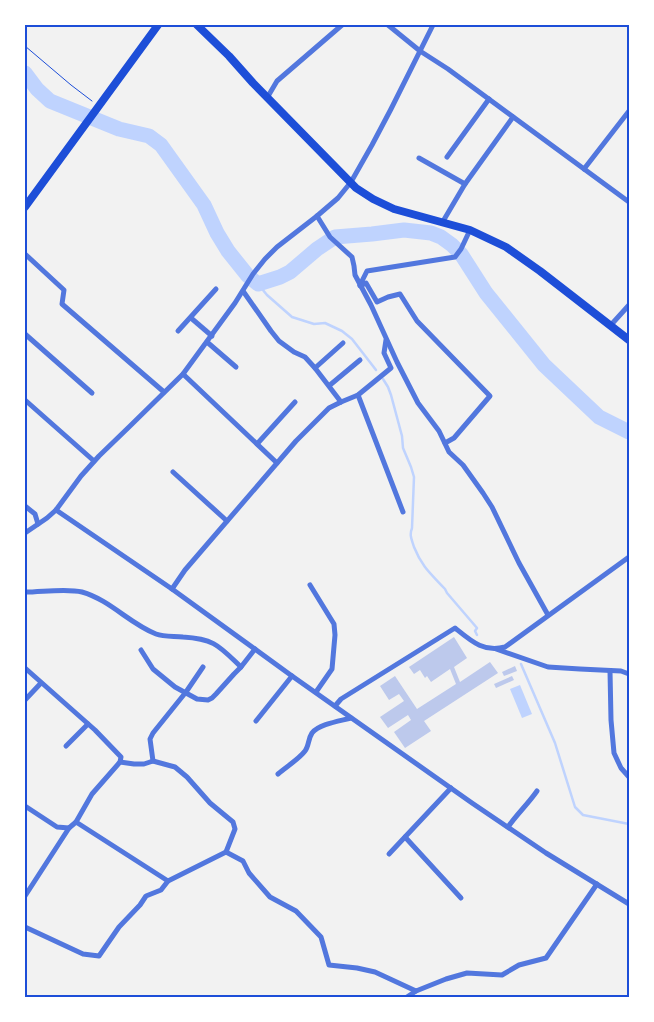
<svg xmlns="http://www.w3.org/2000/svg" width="654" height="1022" font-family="Poppins,sans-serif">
  <rect width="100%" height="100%" fill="#f2f2f2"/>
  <polygon fill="#bfd3fe" points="520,685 532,714 522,718 510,689"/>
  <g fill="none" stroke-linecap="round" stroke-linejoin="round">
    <g stroke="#bfd3fe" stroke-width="2.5">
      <polyline points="258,284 267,295 292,317 314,324 325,323 342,331 352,339 376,370"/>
      <path d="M383,379L388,387L391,395L402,436L403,448L411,467L414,477L412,528C409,536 412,540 414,547C422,567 431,574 445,589L447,593L477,628L475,631L477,635"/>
      <polyline points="521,664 555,743 575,807 583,815 629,824"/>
    </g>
    <polyline stroke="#bfd3fe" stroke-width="15" points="25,73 37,89 50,101 119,129 149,136 161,145 204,205 217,233 228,251 248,276 258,284 280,277 290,272 317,249 335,237 372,234 404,230 431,233 441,237 452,245 461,254 486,293 544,365 599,417 629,432"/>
  </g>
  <g fill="#bdc9ec">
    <polygon points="454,637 467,658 454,667 460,682 490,662 498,673 424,721 431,731 405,748 394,732 411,720 408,715 388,728 380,717 404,701 399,694 389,700 380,686 395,676 417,709 456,684 450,669 431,682 427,676 425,678 420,670 414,674 409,667"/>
    <polygon points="515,666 517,671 504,676 502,672"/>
    <polygon points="512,676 514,680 496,688 494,684"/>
  </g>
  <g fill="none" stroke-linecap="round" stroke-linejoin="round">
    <polyline stroke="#1d4ed8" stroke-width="1" points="25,46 71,85 92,101"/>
    <g stroke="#5277de" stroke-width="5">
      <polyline points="388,25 420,51 448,69 629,202"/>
      <polyline points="267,98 277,81 342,25"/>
      <polyline points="447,157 489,99"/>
      <polyline points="419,158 465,184"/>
      <polyline points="584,169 629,111"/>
      <polyline points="317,216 330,237 352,257 354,266 355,275 371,305 397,362 418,403 439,431 449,452 463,465 483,493 492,507 519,563 548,615"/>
      <polyline points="442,223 465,184 513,117"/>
      <polyline points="25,254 64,290 62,304 164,392"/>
      <polyline points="360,285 367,271 455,257 461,249 470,230"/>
      <polyline points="360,286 366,283 377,302 388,297 400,294 417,321 490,396 454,438 445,443"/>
      <polyline points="243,291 271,331 279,341 294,352 305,357 315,368 341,402"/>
      <polyline points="191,318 212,336"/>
      <polyline points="610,326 629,305"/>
      <polyline points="178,331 216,289"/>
      <polyline points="25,334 92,393"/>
      <polyline points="207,342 236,367"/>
      <polyline points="315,368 343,343"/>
      <polyline points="183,374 277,463"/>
      <polyline points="330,385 360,360"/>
      <polyline points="358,395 403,512"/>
      <polyline points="25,400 94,461"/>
      <polyline points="257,444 295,402"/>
      <polyline points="173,472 227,521"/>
      <polyline points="25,506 35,514 38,524"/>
      <polyline points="56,510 172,589 292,676 472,803 546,853 629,904"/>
      <polyline points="25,533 47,518 56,510 81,476 99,456 129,427 183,374 235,303 253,274 265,259 277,247 317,216 338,198 351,182 372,145 391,109 433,25"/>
      <polyline points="310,585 334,624 335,635 332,669 316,692"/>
      <polyline points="172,589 185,570 296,441 329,408 341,402 358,395 391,368 384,353 386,340"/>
      <path d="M25,592C42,592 67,588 82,592C110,600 130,624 156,634C164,637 174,636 183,637C215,639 219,646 241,667"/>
      <polyline points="496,649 548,667 580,669 621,671 629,674"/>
      <polyline points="141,650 153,669 175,687 197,699 208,700 212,698 216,694 234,674 241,667 255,649"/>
      <polyline points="25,668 95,730 121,757 120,762 92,794 76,822"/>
      <polyline points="610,671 611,720 614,753 621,768 629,777"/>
      <polyline points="25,700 41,683"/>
      <path d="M335,706L341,699L455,628C471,641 484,653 505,647L629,557"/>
      <polyline points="256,721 292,676"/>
      <polyline points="66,746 88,724"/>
      <polyline points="153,761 150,739 153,733 186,692 203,667"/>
      <polyline points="120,762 134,764 144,764 153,761 175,767 187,777 210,803 233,822 235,829 226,852"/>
      <path d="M278,774C286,767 299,759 305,751C309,746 308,739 312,733C319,724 340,721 351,718"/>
      <polyline points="25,806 57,827 69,828 76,822 168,881 226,852 243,861 249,873 270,897 296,911 321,937 329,965 357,968 375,972 416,991 446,979 467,973 502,975 519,965 546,958 597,884"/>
      <path d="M508,827C517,814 528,804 537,791"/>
      <polyline points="405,837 461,898"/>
      <polyline points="389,854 451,788"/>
      <polyline points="25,896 69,828"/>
      <polyline points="25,927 83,954 99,956 119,927 140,905 146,896 161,890 168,881"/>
      <polyline points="407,997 416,991"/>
    </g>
    <g stroke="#1d4ed8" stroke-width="8">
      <polyline points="197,25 229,56 253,83 356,188 373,199 394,209 470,230 506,247 540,271 629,340"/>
      <polyline points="25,207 158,25"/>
    </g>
  </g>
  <rect width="654" height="1022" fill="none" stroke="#ffffff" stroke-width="52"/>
  <rect x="26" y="26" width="602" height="970" fill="none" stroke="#1d4ed8" stroke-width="2"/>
</svg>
